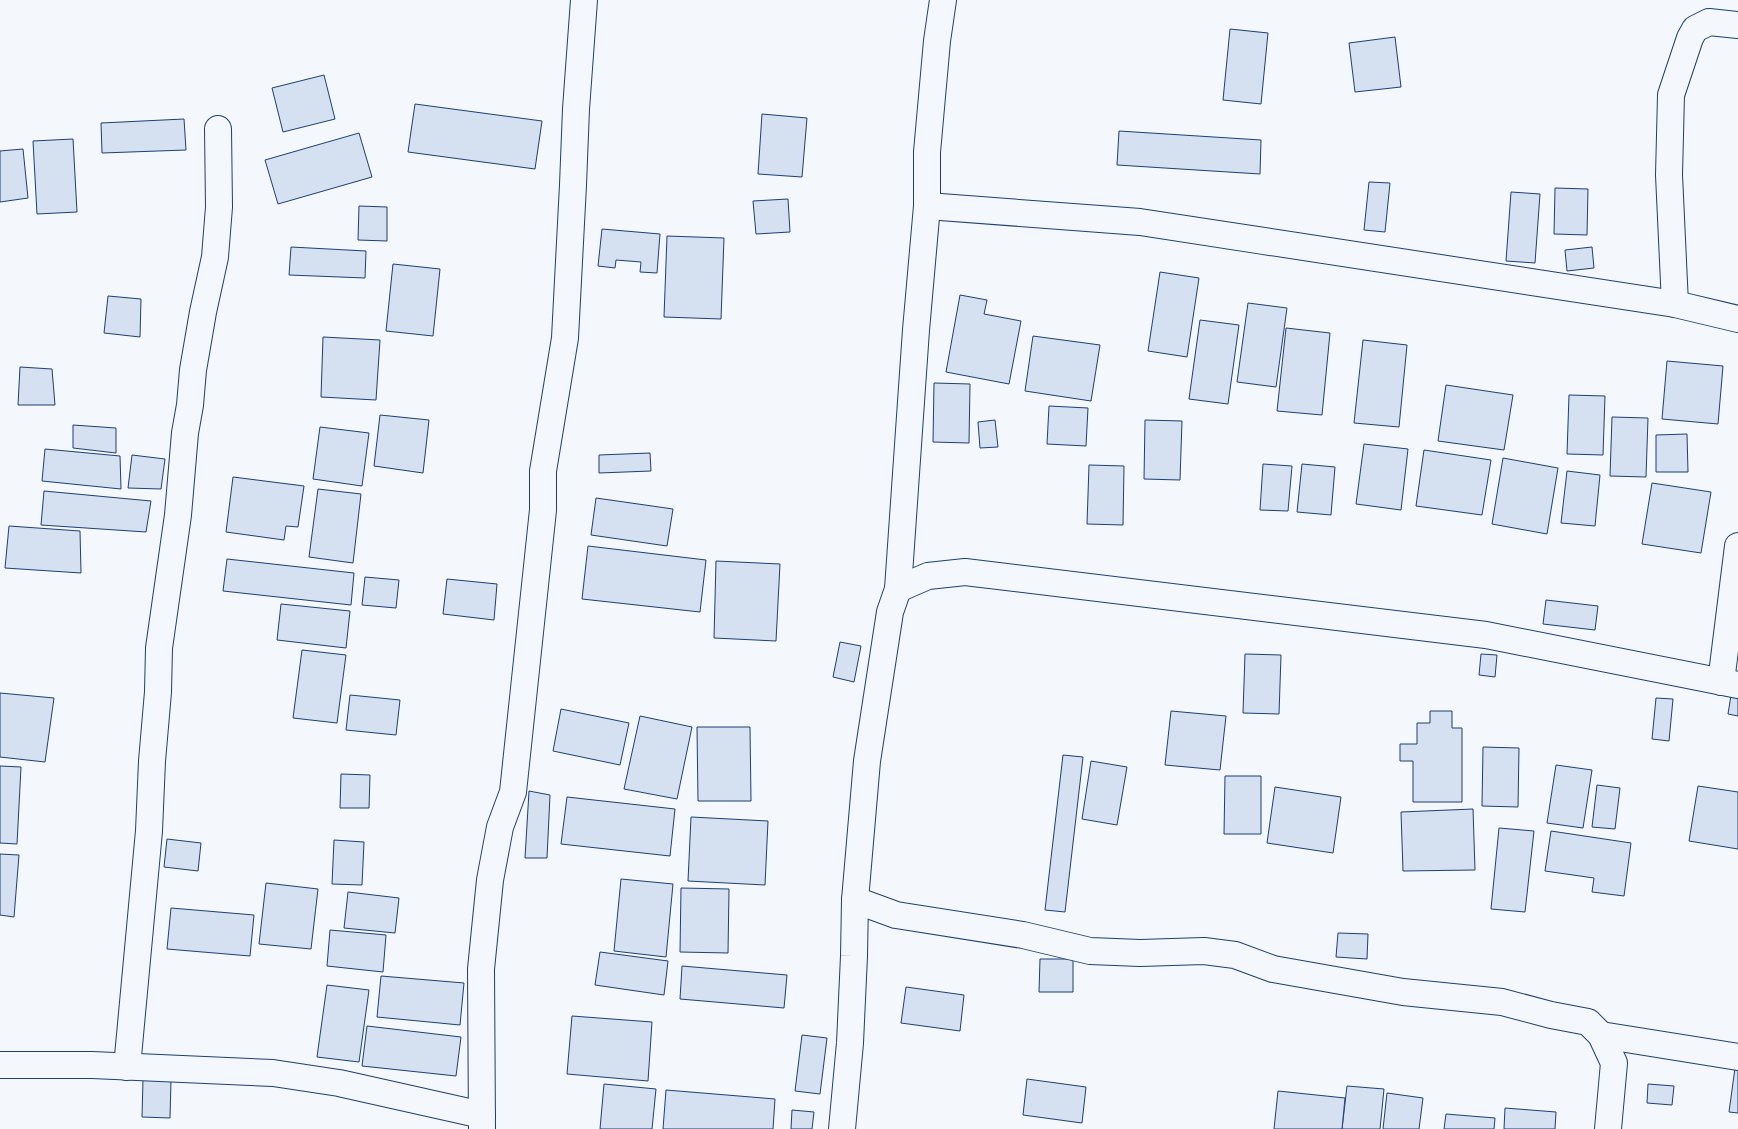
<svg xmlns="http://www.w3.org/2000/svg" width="1738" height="1129" font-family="'Nunito Sans',sans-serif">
  <rect width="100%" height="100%" fill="#f4f7fb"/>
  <g fill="#d5e0f0" stroke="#1d3f73">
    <polygon points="1230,29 1268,33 1261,104 1223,100"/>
    <polygon points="1395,37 1401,87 1355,92 1349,43"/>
    <polygon points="324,75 335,119 283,132 272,88"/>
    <polygon points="415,104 542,121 535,169 408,152"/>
    <polygon points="762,114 807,118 802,177 758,174"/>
    <polygon points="184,119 186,150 102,153 101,123"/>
    <polygon points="1119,131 1261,140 1260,174 1117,165"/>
    <polygon points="359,133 372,177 278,204 265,160"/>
    <polygon points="73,139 77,212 37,214 33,141"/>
    <polygon points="23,149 28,198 0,202 0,151"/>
    <polygon points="1369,182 1390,183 1385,232 1364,230"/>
    <polygon points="1555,188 1588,189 1587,235 1554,234"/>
    <polygon points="1511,192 1540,194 1535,263 1506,261"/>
    <polygon points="788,199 790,232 756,234 753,201"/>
    <polygon points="359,206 387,207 387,241 358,240"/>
    <polygon points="602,229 660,234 657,273 640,272 641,262 616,260 615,268 598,266"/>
    <polygon points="667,236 724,238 721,319 664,317"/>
    <polygon points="291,247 366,251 365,278 289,275"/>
    <polygon points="1592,247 1594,268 1567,271 1565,250"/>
    <polygon points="393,264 440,269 433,336 386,331"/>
    <polygon points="1160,272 1199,278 1187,357 1148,351"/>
    <polygon points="960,295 987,300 984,314 1021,321 1009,384 946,372"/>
    <polygon points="108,296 141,299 140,337 104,333"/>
    <polygon points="1248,303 1287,308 1276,387 1237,382"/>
    <polygon points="1200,320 1239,325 1228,404 1189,399"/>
    <polygon points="1286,328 1330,333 1322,415 1277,411"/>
    <polygon points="1033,336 1100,345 1091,401 1025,391"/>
    <polygon points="323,337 380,340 376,400 321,397"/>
    <polygon points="1363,340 1407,345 1399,427 1354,423"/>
    <polygon points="1667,361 1723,366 1718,424 1662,419"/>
    <polygon points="20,367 52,369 55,405 18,405"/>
    <polygon points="934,383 970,384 969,443 933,442"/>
    <polygon points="1446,385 1513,395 1504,450 1438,441"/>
    <polygon points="1569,395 1605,396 1603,455 1567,454"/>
    <polygon points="1049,406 1088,408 1086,446 1047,444"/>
    <polygon points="380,415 429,420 423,473 374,466"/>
    <polygon points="1612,417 1648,418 1646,477 1610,476"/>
    <polygon points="995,420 998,447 980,448 978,422"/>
    <polygon points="1145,420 1182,421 1180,480 1144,479"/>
    <polygon points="73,425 116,428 116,453 73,448"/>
    <polygon points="320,427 369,433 362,486 313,479"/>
    <polygon points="1687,434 1688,472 1656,472 1656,435"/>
    <polygon points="1364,444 1408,449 1401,510 1356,504"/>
    <polygon points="45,449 120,456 121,489 42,481"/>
    <polygon points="1424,450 1491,460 1482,515 1416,506"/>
    <polygon points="650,453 651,471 599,473 599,455"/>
    <polygon points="132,455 165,459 161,489 128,488"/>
    <polygon points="1503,458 1558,468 1547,534 1492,524"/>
    <polygon points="1263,464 1292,466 1288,511 1260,510"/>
    <polygon points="1302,464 1335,467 1331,515 1297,512"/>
    <polygon points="1089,465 1124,466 1123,525 1087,524"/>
    <polygon points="1567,471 1600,475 1595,526 1561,523"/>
    <polygon points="233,477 304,486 298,527 286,526 284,540 226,532"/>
    <polygon points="1652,483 1711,492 1701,553 1642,544"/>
    <polygon points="318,489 361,494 353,563 309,557"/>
    <polygon points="44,491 151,501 146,532 41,525"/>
    <polygon points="596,498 673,509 667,546 591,535"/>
    <polygon points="9,526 80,531 81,573 5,568"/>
    <polygon points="588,546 706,560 700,612 582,599"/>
    <polygon points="227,559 354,573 351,605 223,591"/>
    <polygon points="716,561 780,564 776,641 714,638"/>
    <polygon points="365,577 399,580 396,608 362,605"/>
    <polygon points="447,579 497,584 494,620 443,614"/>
    <polygon points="1546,600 1598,606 1595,630 1543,624"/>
    <polygon points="281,604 350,611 346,648 277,640"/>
    <polygon points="840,642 861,646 854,682 833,677"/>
    <polygon points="302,650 346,655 337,723 293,718"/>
    <polygon points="1245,654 1281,655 1279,714 1243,713"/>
    <polygon points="1481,654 1497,655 1495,677 1479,675"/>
    <polygon points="1732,689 1738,690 1738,716 1728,714"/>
    <polygon points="0,693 54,698 45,762 0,757"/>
    <polygon points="350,695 400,700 396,735 346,730"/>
    <polygon points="1656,698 1673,699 1669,741 1652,739"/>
    <polygon points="561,709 629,723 620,765 553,751"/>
    <polygon points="1171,711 1226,716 1220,770 1165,765"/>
    <polygon points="1430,711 1452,711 1452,728 1462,728 1462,802 1413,802 1413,761 1400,761 1400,744 1417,744 1417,723 1430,723"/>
    <polygon points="640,716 692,727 677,799 624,789"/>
    <polygon points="697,727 750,727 751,801 698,801"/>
    <polygon points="1483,747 1519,748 1518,807 1482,806"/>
    <polygon points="1063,755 1083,757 1065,912 1045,910"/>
    <polygon points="1091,761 1127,767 1117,825 1082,819"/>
    <polygon points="1556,765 1592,770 1583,828 1547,823"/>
    <polygon points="0,766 21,767 17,844 0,843"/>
    <polygon points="341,774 370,775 369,808 340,808"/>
    <polygon points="1225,776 1261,776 1261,834 1224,834"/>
    <polygon points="1597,785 1620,788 1615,829 1592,827"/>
    <polygon points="1698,786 1738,792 1738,849 1689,841"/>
    <polygon points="1275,787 1341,797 1333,853 1267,843"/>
    <polygon points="529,791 550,795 547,858 525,858"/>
    <polygon points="567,797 675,809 670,856 561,844"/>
    <polygon points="1473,809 1475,870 1403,871 1401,812"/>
    <polygon points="691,817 768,821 765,885 688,881"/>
    <polygon points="1499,828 1534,831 1525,912 1491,909"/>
    <polygon points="1551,831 1631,843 1624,896 1592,892 1594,878 1545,871"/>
    <polygon points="167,839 201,843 198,871 164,867"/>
    <polygon points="334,840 364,842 362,885 332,884"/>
    <polygon points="0,854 19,855 14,917 0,915"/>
    <polygon points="621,879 673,884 666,957 614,951"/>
    <polygon points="266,883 318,889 311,949 259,944"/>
    <polygon points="681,888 729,889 728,953 680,952"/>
    <polygon points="348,892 399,898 395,933 344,928"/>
    <polygon points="171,908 254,915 250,956 167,949"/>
    <polygon points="330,930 386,935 383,972 327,966"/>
    <polygon points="1338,933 1368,934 1367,959 1336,957"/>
    <polygon points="600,952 668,961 664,995 595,985"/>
    <polygon points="1040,959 1073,959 1073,992 1039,992"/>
    <polygon points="682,966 787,975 784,1008 680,999"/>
    <polygon points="381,976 464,983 460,1025 377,1017"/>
    <polygon points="327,985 369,990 359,1062 317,1057"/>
    <polygon points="906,987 964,995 960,1031 901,1023"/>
    <polygon points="572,1016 652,1022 648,1081 567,1074"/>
    <polygon points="367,1026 461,1037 456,1076 362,1066"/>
    <polygon points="802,1035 827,1038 820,1094 795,1091"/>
    <polygon points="1735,1068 1738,1068 1738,1113 1729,1112"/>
    <polygon points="143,1079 171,1080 170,1118 142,1117"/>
    <polygon points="1027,1079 1086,1087 1082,1123 1023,1115"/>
    <polygon points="604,1084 656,1089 652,1129 600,1129"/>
    <polygon points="1648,1084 1674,1086 1672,1105 1647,1103"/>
    <polygon points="1347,1086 1384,1089 1380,1129 1342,1129"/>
    <polygon points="666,1090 775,1099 773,1129 663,1129"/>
    <polygon points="1278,1091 1345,1098 1342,1129 1274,1129"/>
    <polygon points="1387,1093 1423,1098 1419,1129 1383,1129"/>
    <polygon points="1505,1108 1556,1112 1555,1129 1504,1129"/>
    <polygon points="792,1110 814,1112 812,1129 791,1129"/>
    <polygon points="1446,1114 1495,1118 1494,1129 1444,1129"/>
  </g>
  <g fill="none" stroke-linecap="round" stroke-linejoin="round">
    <defs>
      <g id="minor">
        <polyline points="927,206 1140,222 1675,304 1738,319"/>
        <polyline points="1675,304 1669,175 1671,95 1690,38 1695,29 1709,22 1738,25"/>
        <polyline points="898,589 928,576 965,572 1486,635 1738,685"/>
        <polyline points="1721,682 1738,546"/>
        <polyline points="855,900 896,915 1023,935 1090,951 1140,953 1204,951 1235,955 1273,969 1403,992 1502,1002 1551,1015 1588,1022 1601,1035 1614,1063 1608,1129"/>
        <polyline points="1601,1035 1738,1057"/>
        <polyline points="0,1065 92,1065 273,1073 339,1083 482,1115"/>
        <polyline points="127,1067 149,831 152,761 158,692 159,648 178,515 185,433 190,405 193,370 203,312 215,257 219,207 218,129"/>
        <polyline points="482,1129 481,969 490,880 500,827 513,792 543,510 543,471 565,338 573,185 576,109 584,0"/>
        <polyline points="842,1129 850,1043 854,956 855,900 867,761 890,612 898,589 916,330 927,206 927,152 937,41 943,0"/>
      </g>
    </defs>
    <use href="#minor" stroke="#1d3f73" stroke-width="28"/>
    <use href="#minor" stroke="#f4f7fb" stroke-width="26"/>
  </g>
</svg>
